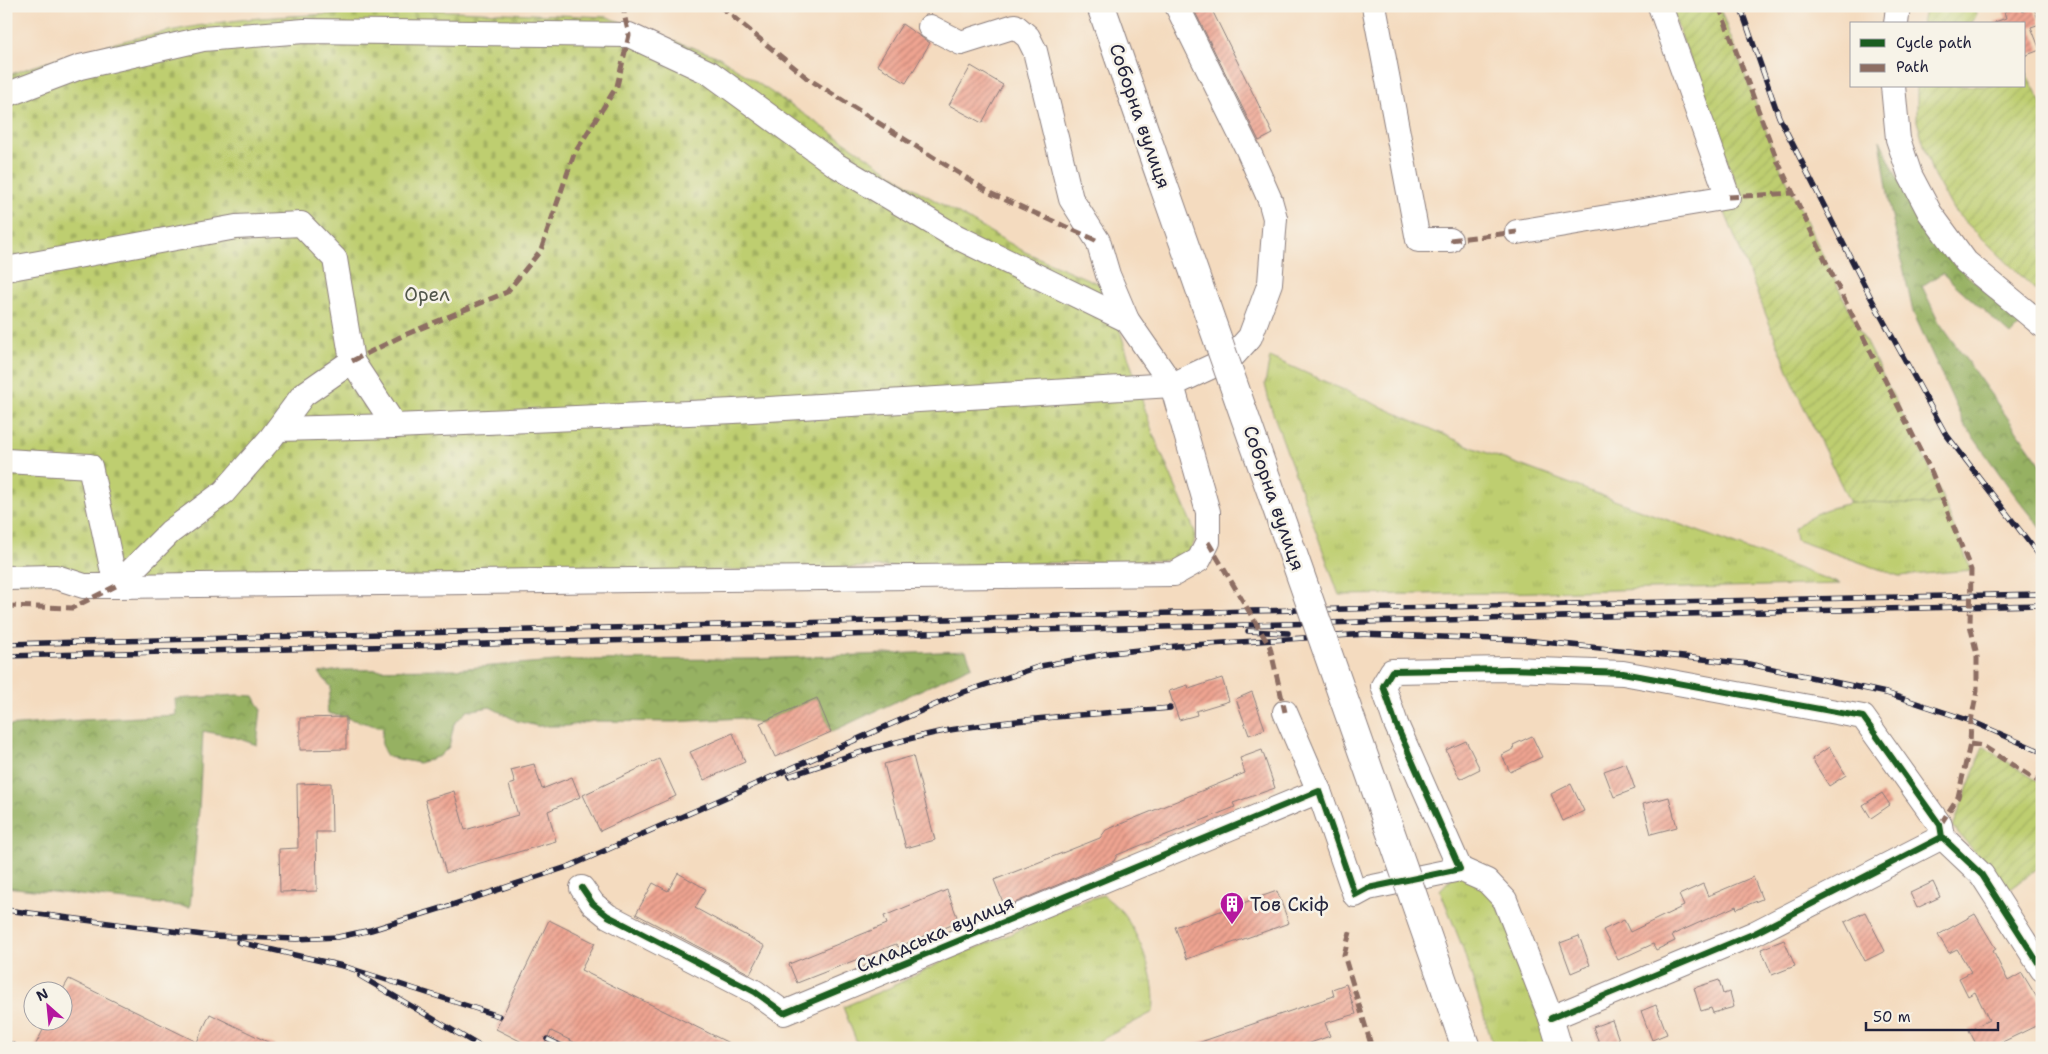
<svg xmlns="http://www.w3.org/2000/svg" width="2048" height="1054" font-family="'Shantell Sans',sans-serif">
  <defs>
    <pattern id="grass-tufts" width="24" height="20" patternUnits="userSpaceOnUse" patternTransform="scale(1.25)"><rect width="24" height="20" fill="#bece70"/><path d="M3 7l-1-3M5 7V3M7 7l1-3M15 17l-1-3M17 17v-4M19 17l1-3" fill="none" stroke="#a3b162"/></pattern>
    <pattern id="forest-crowns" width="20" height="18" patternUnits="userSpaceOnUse" patternTransform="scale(1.25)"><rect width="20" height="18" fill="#96b162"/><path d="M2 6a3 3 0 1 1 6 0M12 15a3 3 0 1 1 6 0" fill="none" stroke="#7a9052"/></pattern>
    <pattern id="cemetery-stones" width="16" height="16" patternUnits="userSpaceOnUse" patternTransform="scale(1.25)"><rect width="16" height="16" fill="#bece70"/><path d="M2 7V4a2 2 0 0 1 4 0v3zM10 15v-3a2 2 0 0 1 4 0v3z" fill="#a3b162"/></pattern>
    <pattern id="garden-furrows" width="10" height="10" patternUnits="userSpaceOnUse" patternTransform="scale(1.25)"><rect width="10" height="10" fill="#bece70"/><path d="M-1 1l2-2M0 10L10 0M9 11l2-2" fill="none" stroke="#a3b162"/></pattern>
    <pattern id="building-hatch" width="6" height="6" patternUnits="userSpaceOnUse" patternTransform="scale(1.25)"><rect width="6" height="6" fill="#efa491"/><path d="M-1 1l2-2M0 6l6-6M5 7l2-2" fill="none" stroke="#c18578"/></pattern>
  </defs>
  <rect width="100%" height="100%" fill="#f7f3e8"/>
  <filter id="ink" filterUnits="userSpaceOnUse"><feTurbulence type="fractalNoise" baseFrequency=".02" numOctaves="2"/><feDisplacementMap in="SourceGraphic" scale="10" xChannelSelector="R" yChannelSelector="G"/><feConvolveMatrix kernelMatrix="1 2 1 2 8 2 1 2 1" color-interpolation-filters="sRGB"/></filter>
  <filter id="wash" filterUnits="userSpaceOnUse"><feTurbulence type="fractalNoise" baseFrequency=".0096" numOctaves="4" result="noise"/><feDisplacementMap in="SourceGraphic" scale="20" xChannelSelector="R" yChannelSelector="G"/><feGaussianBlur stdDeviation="1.12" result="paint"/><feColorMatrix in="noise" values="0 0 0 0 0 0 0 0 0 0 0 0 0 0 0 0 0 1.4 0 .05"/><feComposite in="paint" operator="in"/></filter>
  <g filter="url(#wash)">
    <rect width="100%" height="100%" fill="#f4dbbf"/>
    <g fill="url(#grass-tufts)" stroke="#707856">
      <polygon points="1270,357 1474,448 1840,584 1501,593 1339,595 1270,405 1265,384"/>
      <path d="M1864,501L1927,505L1944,502L1971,570L1899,576L1796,540L1794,529C1813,510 1838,505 1864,501Z"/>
      <polygon points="1460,869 1487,881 1560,1048 1494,1048 1462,946 1440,890"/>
      <path d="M1103,895C1110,901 1118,907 1123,913C1141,939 1158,981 1153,1012L1086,1048H859L843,1007L889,988L946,960L1011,934L1073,904Z"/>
    </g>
    <g fill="url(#forest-crowns)" stroke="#5c6a4e">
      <polygon points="1880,140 1916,218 1943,254 2022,324 2011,335 1942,273 1922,286 1939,322 2042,466 2042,529 2014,494 1964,424 1913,312 1890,207"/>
      <path d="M966,651L972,666L831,732L817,698L760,723L741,718L674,722L594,721L567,726H537L517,721L490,707L467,711L454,724L449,747L440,756L419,763L388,757C380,747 381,740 383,728L328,713C326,705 330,696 331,687L319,673L340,670L454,669L568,660L754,659Z"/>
      <polygon points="238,695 254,696 261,709 257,745 234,737 203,731 199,810 190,907 6,887 6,726 83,720 176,715 175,699"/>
    </g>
    <path fill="url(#cemetery-stones)" stroke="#707856" d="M427,10L607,17L719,57L915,189L1025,252L1106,287L1153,434L1195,532C1196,547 1188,553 1176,560L431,577L6,582V76C83,48 179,25 260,18C316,14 371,13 427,10Z"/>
    <g fill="url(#garden-furrows)" stroke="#707856">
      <path d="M1670,6H1719L1777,160L1840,291L1932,473L1944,502C1913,509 1881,499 1850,503L1798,395L1724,210L1743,203Z"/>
      <polygon points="1926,6 1976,6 1976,16 1971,24 1922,24"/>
      <polygon points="2024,70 2042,103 2042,296 1954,211 1932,172 1917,121 1917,86 2024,86"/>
      <polygon points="1983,746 2042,784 2042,865 2008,890 1953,827"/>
    </g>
    <g id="blocks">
      <g fill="url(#building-hatch)">
        <polygon points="1192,6 1210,6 1273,134 1259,141"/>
        <polygon points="2021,6 2023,12 2024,6 2033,6 2040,24 2031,27 2040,50 2024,56 2024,24 1995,24 1995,22 2006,18 2004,12"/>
        <polygon points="902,24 930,43 906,83 877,65"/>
        <polygon points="971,66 1003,85 982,123 949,105"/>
        <polygon points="1222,678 1229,701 1196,711 1197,715 1179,720 1169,691 1188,685 1189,689"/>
        <polygon points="1252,692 1265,729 1249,735 1236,699"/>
        <polygon points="817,698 831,732 775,757 760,723"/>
        <polygon points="346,717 346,749 300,750 300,718"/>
        <polygon points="733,733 745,762 704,780 690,752"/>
        <polygon points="1532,736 1542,757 1510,772 1502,755 1514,749 1513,745"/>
        <polygon points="1466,741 1480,769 1460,779 1446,750"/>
        <polygon points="1829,747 1846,775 1829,786 1812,759"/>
        <polygon points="1262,750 1275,788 1233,803 1235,807 1117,855 1114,861 1005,907 994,880 1100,838 1106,830 1245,773 1240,758"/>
        <polygon points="913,756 935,840 906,848 884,764"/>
        <polygon points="659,759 676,796 600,831 583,795"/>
        <polygon points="1626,763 1635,789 1614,797 1604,771"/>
        <polygon points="534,764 542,789 572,777 580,797 548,811 556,841 446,873 425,800 454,791 465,830 518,815 509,785 515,783 511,770"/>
        <polygon points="331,783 332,832 316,832 317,891 280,892 279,849 298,848 297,784"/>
        <polygon points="1571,784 1584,811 1563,821 1551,794"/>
        <polygon points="1882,793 1890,805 1871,818 1863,805"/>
        <polygon points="1669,797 1677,827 1651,834 1643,804"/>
        <polygon points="678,873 706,889 695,908 765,946 750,974 636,914 653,883 668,891"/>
        <polygon points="1753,877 1762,899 1737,909 1736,906 1672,935 1675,941 1656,950 1653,944 1618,960 1603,930 1624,920 1630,932 1684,906 1679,895 1703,884 1708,896"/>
        <polygon points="1933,882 1940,897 1917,908 1910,893"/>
        <polygon points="947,890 959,922 898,947 896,944 797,983 789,964 887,924 884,916"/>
        <polygon points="1277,891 1289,923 1187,959 1175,927"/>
        <polygon points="1865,912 1885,951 1865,961 1845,922"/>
        <polygon points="1975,914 1996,949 1993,951 2008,981 2022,973 2042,1006 2042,1023 1990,1048 1978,1048 1969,1030 1989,1020 1975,992 1968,996 1959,978 1971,972 1957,949 1949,953 1938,935"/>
        <polygon points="549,920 595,943 581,970 739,1048 586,1048 551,1031 543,1048 534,1048 496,1029"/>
        <polygon points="1579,936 1590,965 1571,973 1560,943"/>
        <polygon points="1784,940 1795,966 1772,975 1761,949"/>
        <polygon points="69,979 197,1042 210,1014 280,1048 34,1048 47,1022 62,1022 62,991"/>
        <polygon points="1719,980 1723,994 1730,992 1734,1007 1713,1013 1711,1008 1701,1011 1694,988"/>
        <polygon points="1346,984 1356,1014 1325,1023 1330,1036 1296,1048 1189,1048 1189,1046 1334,996 1332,989"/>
        <polygon points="1656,1005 1667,1034 1652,1040 1641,1011"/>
        <polygon points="1612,1020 1622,1048 1601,1048 1593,1027"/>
      </g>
    </g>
  </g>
  <g filter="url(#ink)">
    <use href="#blocks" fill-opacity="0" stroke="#8b7e7d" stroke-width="1"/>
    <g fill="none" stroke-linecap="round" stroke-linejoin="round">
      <defs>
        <g id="minor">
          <polyline points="1374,6 1418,240 1450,240"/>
          <polyline points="1896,24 1898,6"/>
          <polyline points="1893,86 1898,139 1910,175 1930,213 1966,262 2042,325"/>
          <polyline points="6,95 80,67 203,39 304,31 629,35 710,73 836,165 953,235 1127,320"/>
          <polyline points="1517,232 1728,197 1660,6"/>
          <polyline points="6,269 236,227 301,224 335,259 352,361 395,426 734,411 1172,385 1232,357 1250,337 1270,283 1275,218 1270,200 1248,150 1177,6"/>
          <polyline points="278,429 395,426"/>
          <polyline points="6,461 90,466 116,586 1174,574 1199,560 1208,542 1208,512 1172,385 1127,320 1108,275 1098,241 1071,199 1035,51 1028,37 1015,26 961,43 930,27"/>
          <polyline points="6,578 56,577 84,586 116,586 170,532 224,492 271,438 303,395 352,361"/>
          <polyline points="1285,712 1319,791 1355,895 1368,888 1460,869 1487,881 1505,900 1551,1018 1560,1048"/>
          <polyline points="1460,869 1396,724 1383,686 1392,671 1509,669 1623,673 1863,717 1940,825 1942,837 1982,875 2042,969"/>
          <polyline points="582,888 593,904 608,916 755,992 784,1013 1319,791"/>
          <polyline points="1551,1018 1755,933 1942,837"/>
        </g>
        <g id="major">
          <polyline points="1101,6 1161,178"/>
          <polyline points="1446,990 1466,1048"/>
        </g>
      </defs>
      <use href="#minor" stroke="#8b7e7d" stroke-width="26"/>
      <use href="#major" stroke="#8b7e7d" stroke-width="30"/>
      <use href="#minor" stroke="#fff" stroke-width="24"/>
      <use href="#major" stroke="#fff" stroke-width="28"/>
      <defs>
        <g id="rail">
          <polyline points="1740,6 1779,117 1871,298 1945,433 2042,559"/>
          <polyline points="1248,631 1288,633"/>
          <polyline points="1360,634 1525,640 1749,664 1886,693 1971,721 2042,752"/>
          <polyline points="6,644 1250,611 2042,594"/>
          <polyline points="6,656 2042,605"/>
          <path d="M789,776C842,758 895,740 950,730C1023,718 1096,714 1170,708"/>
          <polyline points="6,910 211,936 296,939 338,937 371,930 452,905 570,866 964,692 1041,666 1110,653 1177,646 1367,634"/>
          <polyline points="238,942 343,966 499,1016"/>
          <polyline points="360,976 483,1048"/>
          <polyline points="547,1039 566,1048"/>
          <polyline points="6,1042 18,1048"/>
        </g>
      </defs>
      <use href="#rail" stroke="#22223b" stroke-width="5.5"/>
      <use href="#rail" stroke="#f7f3e8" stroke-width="4" stroke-dasharray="11" stroke-linecap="butt"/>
      <defs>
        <polyline id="major-bridge" points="1161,178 1446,990"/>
      </defs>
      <use href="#major-bridge" stroke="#8b7e7d" stroke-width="30" stroke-linecap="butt"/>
      <use href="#major-bridge" stroke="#fff" stroke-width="28"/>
      <g stroke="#8d6e63" stroke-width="5" stroke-dasharray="10 5" stroke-linecap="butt">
        <polyline points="720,6 807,78 992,194 1098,241"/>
        <polyline points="1719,6 1777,160 1840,291 1932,473 1971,570 1970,625 1977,655 1977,691 1971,721 1970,744 1958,797 1940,825"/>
        <polyline points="1728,197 1793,193"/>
        <polyline points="1450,240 1517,232"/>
        <polyline points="352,361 400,337 507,292 541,250 574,154 617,86 629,35 624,14 625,6"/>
        <polyline points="1208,542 1270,647 1285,712"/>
        <polyline points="6,606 72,608 116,586"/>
        <polyline points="1970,744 1983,746 2042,784"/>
        <polyline points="1350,932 1344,955 1372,1048"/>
      </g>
      <defs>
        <g id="cycleway">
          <polyline points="582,888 593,904 608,916 755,992 784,1013 1319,791 1355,895 1368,888 1460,869 1396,724 1383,686 1392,671 1509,669 1623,673 1863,717 1940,825 1942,837 1982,875 2042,969"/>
          <polyline points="1551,1018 1755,933 1942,837"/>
        </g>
      </defs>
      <use href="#cycleway" stroke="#f7f3e8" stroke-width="9"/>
      <use href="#cycleway" stroke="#1b5e20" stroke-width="6"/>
    </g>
  </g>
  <defs>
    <symbol id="building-pin" viewBox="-11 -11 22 30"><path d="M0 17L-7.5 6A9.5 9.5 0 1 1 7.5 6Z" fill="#b5179e" stroke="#f7f3e8"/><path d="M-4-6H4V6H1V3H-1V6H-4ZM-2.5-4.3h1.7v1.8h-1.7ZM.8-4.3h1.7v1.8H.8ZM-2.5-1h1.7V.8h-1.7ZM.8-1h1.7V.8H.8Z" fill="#fff"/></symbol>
  </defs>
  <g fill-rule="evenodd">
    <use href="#building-pin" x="1218" y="890" width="28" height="38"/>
  </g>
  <g text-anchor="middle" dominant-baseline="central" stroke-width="5" stroke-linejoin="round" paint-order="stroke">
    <g font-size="19" fill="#22223b" stroke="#f7f3e8">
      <text transform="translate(1140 116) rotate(71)">Соборна вулиця</text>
      <text transform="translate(1274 498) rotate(71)">Соборна вулиця</text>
      <text transform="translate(935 934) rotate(-23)">Складська вулиця</text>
    </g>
    <g font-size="19" fill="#51564b" stroke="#f7f3e8">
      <text x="427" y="294">Орел</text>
    </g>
    <g font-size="19" fill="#22223b" stroke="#f7f3e8" text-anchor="start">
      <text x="1250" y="904">Тов Скіф</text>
    </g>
  </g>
  <rect width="2048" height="1054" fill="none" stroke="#f7f3e8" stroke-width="25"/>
  <rect x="1850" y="22" width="175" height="65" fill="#f7f3e8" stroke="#a29fa3"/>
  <rect x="1860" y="39" width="25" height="8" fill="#1b5e20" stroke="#a29fa3"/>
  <text x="1896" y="48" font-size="15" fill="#22223b">Cycle path</text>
  <rect x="1860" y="64" width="25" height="8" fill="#8d6e63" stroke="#a29fa3"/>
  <text x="1896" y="72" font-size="15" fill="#22223b">Path</text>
  <g transform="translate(48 1006) rotate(333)"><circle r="24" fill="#f7f3e8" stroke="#a29fa3"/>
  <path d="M0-4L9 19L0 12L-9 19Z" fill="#b5179e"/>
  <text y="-8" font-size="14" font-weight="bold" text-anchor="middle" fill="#22223b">N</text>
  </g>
  <path d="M1866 1022v8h132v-8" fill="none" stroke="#22223b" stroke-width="2.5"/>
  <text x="1873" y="1022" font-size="15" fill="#22223b" stroke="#f7f3e8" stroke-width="4" paint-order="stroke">50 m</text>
</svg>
